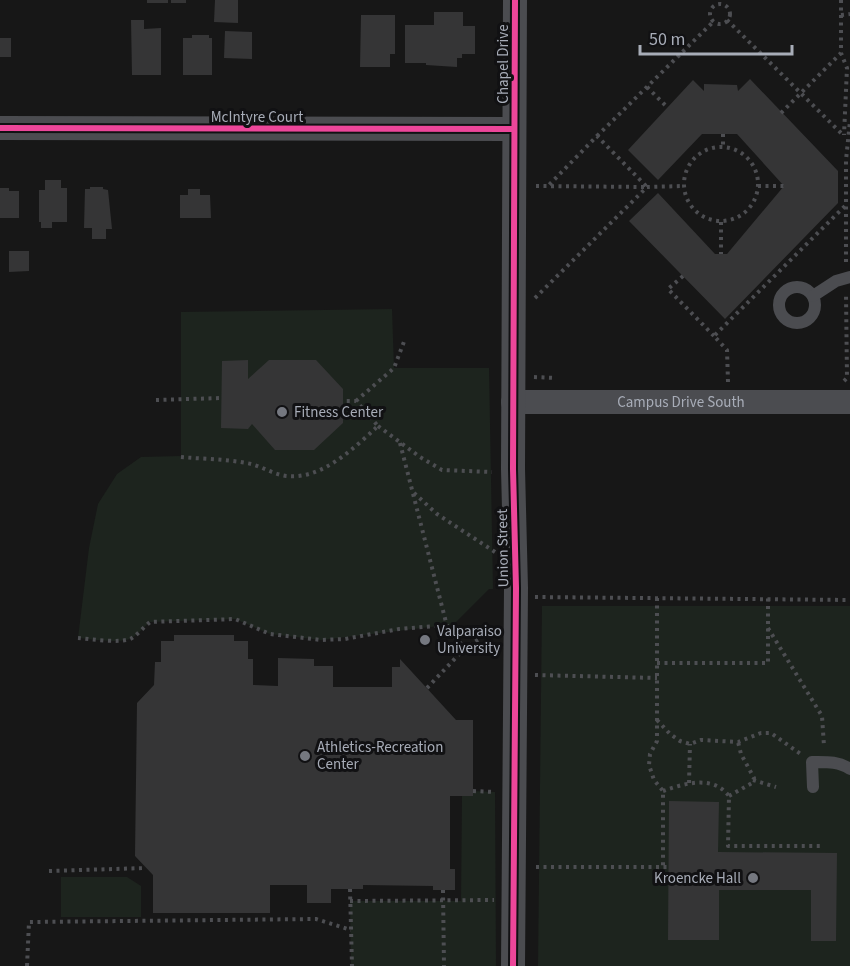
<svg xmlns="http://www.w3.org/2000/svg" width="850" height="966" font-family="'Source Sans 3',sans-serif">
  <rect width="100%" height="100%" fill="#171717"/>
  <g fill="#1d241e">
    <path d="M392,309L394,368H489L493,589H489L448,630L447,625L321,640L270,634L235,619L150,622C144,627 138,634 132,638C122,644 91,639 78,638L89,548L98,504L117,474L141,457L181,456V312Z"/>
    <polygon points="542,606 850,606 850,966 538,966"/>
    <polygon points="473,791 495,792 496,966 351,966 350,901 461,901 462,796 473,796"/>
    <polygon points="61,877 127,877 141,886 141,917 61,917"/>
  </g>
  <g fill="#353536">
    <rect x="147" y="0" width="21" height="3"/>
    <rect x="171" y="0" width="15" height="3"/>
    <polygon points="215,0 238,0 238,23 214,22"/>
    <polygon points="434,12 463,12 463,26 475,26 475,54 462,54 462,58 457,58 457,67 426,65 426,63 405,63 405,25 434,25"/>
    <polygon points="361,15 395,15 395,54 390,54 390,67 360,67"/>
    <polygon points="131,20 144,20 144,29 161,28 161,75 132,75"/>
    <polygon points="225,31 252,32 252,59 224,58"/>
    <polygon points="192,35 209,35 209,38 212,38 212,75 183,75 183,38 192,38"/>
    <rect x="0" y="38" width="11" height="19"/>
    <polygon points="750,79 838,171 838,203 725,319 629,221 658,193 715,254 727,254 784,186 737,134 702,134 658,180 628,150 693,80 704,91 704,84 737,85 738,91"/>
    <polygon points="45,180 61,180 61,188 67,188 67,222 52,222 52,228 41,228 41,222 39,222 39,190 45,190"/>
    <polygon points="90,187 103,187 103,189 108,190 112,229 106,229 106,239 92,239 92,228 84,228 85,189 90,189"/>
    <polygon points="0,188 9,188 9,191 19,191 19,218 0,218"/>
    <polygon points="188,189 200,189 200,195 210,195 211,218 180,218 180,195 188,195"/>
    <polygon points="9,251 29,251 29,271 9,272"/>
    <polygon points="248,360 248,379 269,360 316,360 343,389 343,423 314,450 275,450 252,424 248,429 221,428 222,361"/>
    <polygon points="174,635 234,635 234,641 248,641 248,659 253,659 253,685 278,686 278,658 314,659 314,666 333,666 333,687 392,687 392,667 400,667 400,659 456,720 473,720 473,796 450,796 450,869 455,869 455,890 433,890 433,886 363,885 363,889 331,889 331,903 307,903 307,885 270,885 270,913 153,913 153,875 135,856 137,703 154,685 155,662 161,662 161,641 174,641"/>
    <polygon points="669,801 719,802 718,852 837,853 836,941 811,941 811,890 719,890 719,940 668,940"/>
  </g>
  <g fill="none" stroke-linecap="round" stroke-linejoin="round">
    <g stroke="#4d4e52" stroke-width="4" stroke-dasharray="3 4.5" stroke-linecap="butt">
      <polyline points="841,0 841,15 850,14"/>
      <circle cx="720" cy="14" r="10"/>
      <polyline points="841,15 841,53 847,68 844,135"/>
      <polyline points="727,20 844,136"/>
      <polyline points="647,87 668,108"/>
      <polyline points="781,113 841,53"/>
      <polyline points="723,134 723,147"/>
      <polyline points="597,136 714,21"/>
      <circle cx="721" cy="184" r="37"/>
      <polyline points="536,186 647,187 597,136 548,186"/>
      <polyline points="758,186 784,186"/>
      <polyline points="721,222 721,254"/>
      <polyline points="846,262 846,160 850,121"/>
      <polyline points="683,276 668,289 714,336"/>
      <polyline points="535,298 647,187 684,186"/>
      <polyline points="534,377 556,378"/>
      <polyline points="844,381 847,378 846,294"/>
      <polyline points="728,382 727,350 714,336 845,206"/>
      <polyline points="156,400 222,398"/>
      <polyline points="356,401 394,368 405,339"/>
      <polyline points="378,426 420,457 442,470 492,472"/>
      <polyline points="400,443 448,630 465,648"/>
      <path d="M181,457C202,459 225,459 246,463C260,465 272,474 286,476C322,480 354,448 378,426L356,401H343"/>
      <polyline points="414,493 437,514 495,552"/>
      <polyline points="535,597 850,600"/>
      <polyline points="657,598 657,741 650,754 649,765 654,780 663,791 663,867"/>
      <polyline points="768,628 822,716 824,746"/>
      <path d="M78,638C91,639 122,644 132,638C138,634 144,627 150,622L235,619L270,634L321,640L345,639L399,629L447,625"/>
      <polyline points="657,663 768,663 768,598"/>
      <polyline points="535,675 657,678"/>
      <polyline points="427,688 465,648 495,629"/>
      <polyline points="657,720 670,734 680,741 690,744 701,740 738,742 761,733 771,733 802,755"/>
      <polyline points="753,780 776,787"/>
      <polyline points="689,783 690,744"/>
      <polyline points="473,791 494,792"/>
      <path d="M663,791C685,783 713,775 729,796L728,846H822"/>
      <polyline points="729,796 752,783 754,778 741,754 738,742"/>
      <polyline points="536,867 669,867"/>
      <polyline points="49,871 146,868"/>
      <polyline points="350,889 352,966"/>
      <polyline points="443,890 444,966"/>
      <polyline points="350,901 494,900"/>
      <polyline points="27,966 29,922 316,919 351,930"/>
    </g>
    <g stroke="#4b4c50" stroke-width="12">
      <circle cx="797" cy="305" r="18"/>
      <polyline points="813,296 836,281 850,277"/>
      <path d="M813,787L812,762C825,762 839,761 850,769"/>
    </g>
    <g stroke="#4b4c50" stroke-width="24">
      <polyline points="0,128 514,129"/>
      <path id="s1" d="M513,402H850"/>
      <polyline points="513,966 516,588 513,469 515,0"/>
    </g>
    <defs>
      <g id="cycleway">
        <polyline points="0,128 514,129"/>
        <polyline points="513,966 516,588 513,469 515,0"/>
      </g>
    </defs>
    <use href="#cycleway" stroke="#111113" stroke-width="10"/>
    <use href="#cycleway" stroke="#ed469a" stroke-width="6"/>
  </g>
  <g fill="#757880" stroke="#111113" stroke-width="2">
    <circle cx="282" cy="412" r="6"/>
    <circle cx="425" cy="640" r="6"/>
    <circle cx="305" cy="756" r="6"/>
    <circle cx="753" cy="878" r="6"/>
  </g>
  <g text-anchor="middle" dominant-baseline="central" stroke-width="6" stroke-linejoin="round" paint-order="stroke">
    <g font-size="15" fill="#a8adb8" stroke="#111113">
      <text transform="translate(503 64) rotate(-90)">Chapel Drive</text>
      <text x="257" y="117">McIntyre Court</text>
      <text stroke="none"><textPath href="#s1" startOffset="168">Campus Drive South</textPath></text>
      <text transform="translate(503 548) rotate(-91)">Union Street</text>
    </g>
    <g font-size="15" fill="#a8adb8" stroke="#111113" text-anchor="start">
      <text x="294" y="412">Fitness Center</text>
      <text x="437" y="631">Valparaiso<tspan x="437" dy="17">University</tspan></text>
      <text x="317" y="747">Athletics-Recreation<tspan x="317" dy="17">Center</tspan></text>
      <text x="741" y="878" text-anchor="end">Kroencke Hall</text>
    </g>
  </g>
  <path d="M640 45v9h152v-9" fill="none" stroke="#a8adb8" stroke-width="3"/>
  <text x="649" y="45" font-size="18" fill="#a8adb8" stroke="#111113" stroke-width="4.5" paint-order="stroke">50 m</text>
</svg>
